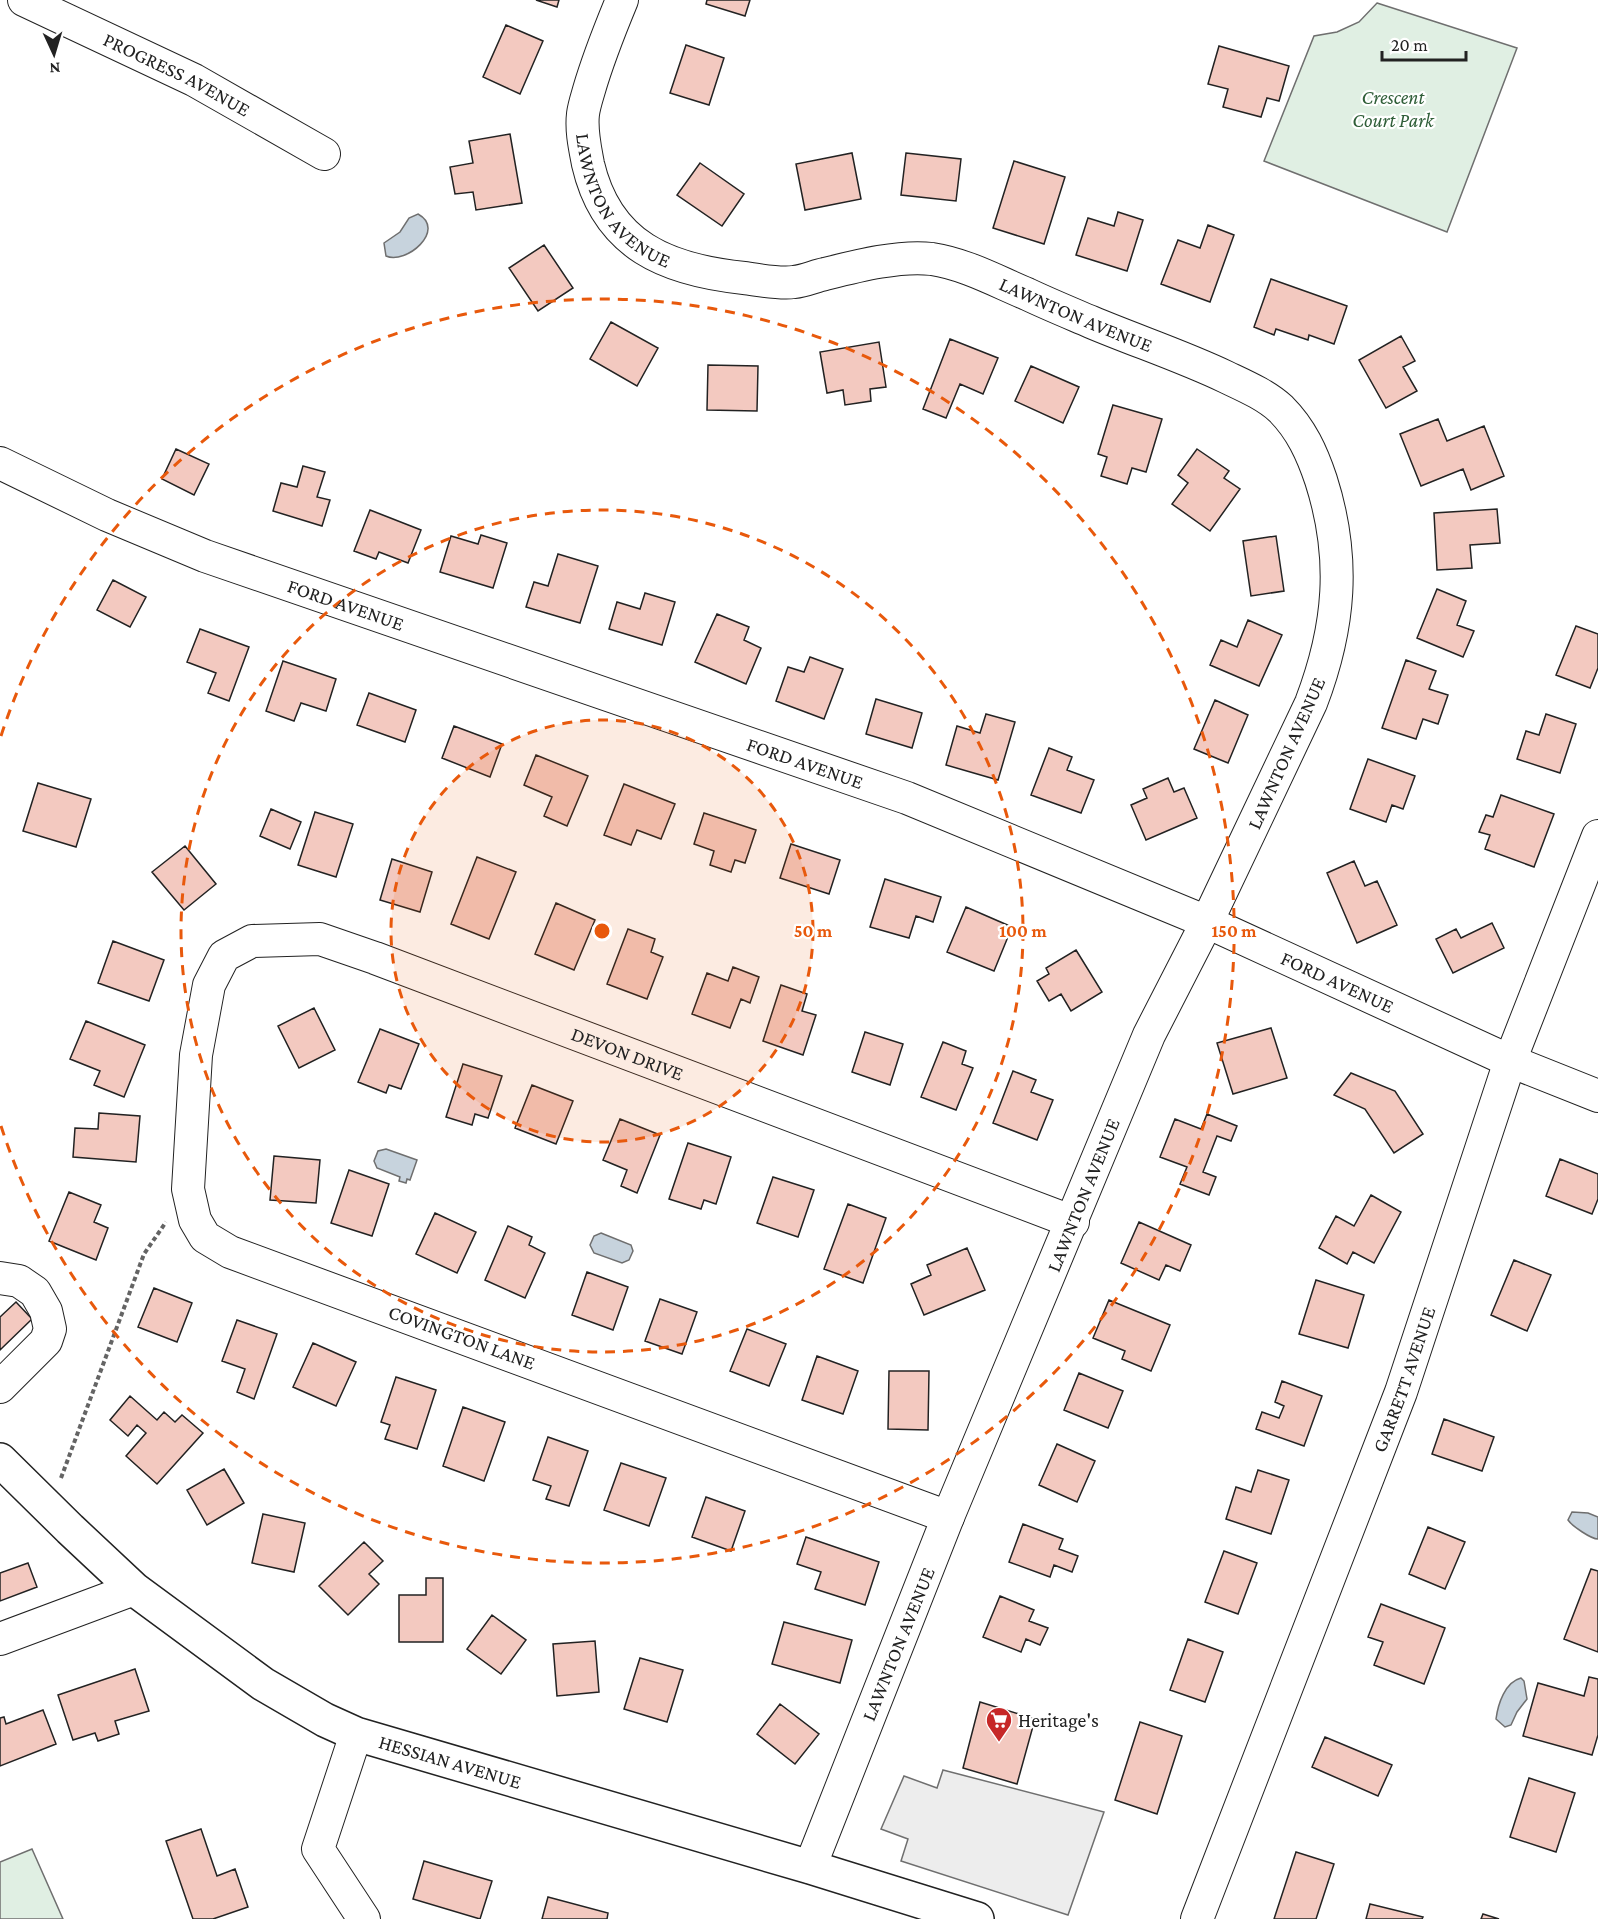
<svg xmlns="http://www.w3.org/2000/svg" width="1598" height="1919" font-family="'Crimson Pro',serif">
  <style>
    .green { fill: #e0efe3; stroke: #6f6f6f; stroke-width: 1.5 }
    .parking { fill: #ededed; stroke: #6f6f6f; stroke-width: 1.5 }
    .water { fill: #c7d3dd; stroke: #6f6f6f; stroke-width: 1.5 }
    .building { fill: #f3c9c0; stroke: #222; stroke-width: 1.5 }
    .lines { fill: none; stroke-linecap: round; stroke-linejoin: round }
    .minor-casing { stroke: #222; stroke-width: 34 }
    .major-casing { stroke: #222; stroke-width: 36 }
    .path { stroke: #646464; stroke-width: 4; stroke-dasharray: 4.5 3; stroke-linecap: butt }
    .minor { stroke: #fff; stroke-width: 32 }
    .major { stroke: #fff; stroke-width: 33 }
    .ring { fill: none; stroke: #e8590c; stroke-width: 3; stroke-dasharray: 10 8 }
    .labels { text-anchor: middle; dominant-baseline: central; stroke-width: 4.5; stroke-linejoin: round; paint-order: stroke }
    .street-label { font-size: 20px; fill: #222; stroke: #fff }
    .park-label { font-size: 20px; font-style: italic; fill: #2f5e38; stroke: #fff }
    .poi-label { font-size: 20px; fill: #222; stroke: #fff; text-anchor: start }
    .centre { fill: #e8590c; stroke: #fff; stroke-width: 3 }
    .ring-label { font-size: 18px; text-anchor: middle; font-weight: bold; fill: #e8590c; stroke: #fff; stroke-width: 4.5; stroke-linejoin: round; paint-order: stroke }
  </style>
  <rect width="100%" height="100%" fill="#fff"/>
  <path class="green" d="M1377,3L1517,48L1447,232L1264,161L1314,36L1337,32L1359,22Z
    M32,1849L63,1919H0V1862Z"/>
  <path class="parking" d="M943,1770L1104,1812L1068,1915L901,1861L908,1839L881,1829L904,1776L937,1788Z"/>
  <path class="water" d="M418,214C447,230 406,265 386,256L384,243L400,232L409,218Z
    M386,1149L417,1160L410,1180L407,1179L406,1183L399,1181L400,1177L377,1168L374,1161L378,1151Z
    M601,1233L631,1245L633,1251L629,1260L622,1263L594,1253L590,1245L594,1236Z
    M1572,1512L1588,1513L1598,1517V1539C1591,1539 1572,1526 1568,1520Z
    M1521,1678L1524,1681L1527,1699L1517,1712L1511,1725L1505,1727L1496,1719C1498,1704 1505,1682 1521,1678Z"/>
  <path class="building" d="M536,0H559L557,7Z
    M707,0H750L745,16L706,4Z
    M506,25L543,41L520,94L483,77Z
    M686,45L724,58L709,105L670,93Z
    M1219,46L1289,66L1279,101L1267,98L1261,117L1223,107L1228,89L1208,84Z
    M510,134L522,203L476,210L473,192L455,194L450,167L473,163L469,141Z
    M852,153L861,199L805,210L796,164Z
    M906,153L961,159L956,201L901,195Z
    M1014,161L1065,177L1044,244L993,228Z
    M700,163L744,194L722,226L677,195Z
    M1118,212L1143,220L1127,271L1076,255L1088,218L1114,226Z
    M1208,225L1234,235L1210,302L1161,284L1178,240L1200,248Z
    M544,245L573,288L538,311L509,268Z
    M1271,279L1347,306L1334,344L1309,335L1308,340L1276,329L1274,335L1254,327Z
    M611,322L658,348L637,386L590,359Z
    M1401,336L1415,361L1403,367L1417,391L1386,408L1359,360Z
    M950,339L998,358L983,394L960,384L946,418L923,409Z
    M879,342L886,387L870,389L871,401L845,405L843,390L827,393L820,352Z
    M708,365L758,366L757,411L707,410Z
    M1031,366L1079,387L1063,423L1015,401Z
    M1113,405L1162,419L1146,472L1132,468L1127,484L1101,476L1107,457L1098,454Z
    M1438,419L1447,441L1484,426L1504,476L1471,490L1463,469L1421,486L1400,434Z
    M176,449L209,464L194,495L162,479Z
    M1197,449L1229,471L1224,478L1240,489L1210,531L1172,504L1188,483L1178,475Z
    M303,466L325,472L317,497L330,500L322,526L273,511L281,483L297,487Z
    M1497,509L1500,543L1470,545L1472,568L1437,570L1434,513Z
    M370,510L421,530L408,563L379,552L376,559L354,551Z
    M481,535L507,543L493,588L440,572L451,536L478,544Z
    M1276,536L1284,591L1251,596L1243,541Z
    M558,554L598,566L580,623L526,607L534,582L548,586Z
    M113,580L146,597L130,627L97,610Z
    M1437,589L1466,601L1457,625L1474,631L1463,657L1417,638Z
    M645,593L675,602L662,645L609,629L617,602L640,609Z
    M717,614L749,627L744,640L761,648L746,684L695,662Z
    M1248,620L1282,635L1259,686L1210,665L1221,640L1237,647Z
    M1576,626L1598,634V668L1590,688L1556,675Z
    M200,629L249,647L229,701L208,693L216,673L187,662Z
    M810,657L843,669L824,719L776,701L788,667L804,672Z
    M1406,660L1436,671L1429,689L1448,695L1438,724L1423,719L1416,739L1382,728Z
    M283,661L336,679L326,711L301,703L294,721L266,711Z
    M369,693L416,710L405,742L357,725Z
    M876,699L922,713L912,748L866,734Z
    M1215,700L1248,715L1228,763L1194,749Z
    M986,714L1015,722L998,780L946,765L957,726L980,733Z
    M1546,714L1576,724L1560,773L1517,759L1526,731L1539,735Z
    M454,726L502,744L490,777L442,758Z
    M1049,748L1072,757L1067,770L1094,780L1081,813L1031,795Z
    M536,755L588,776L567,826L544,816L552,797L524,785Z
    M1368,759L1415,776L1403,809L1392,805L1386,822L1350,809Z
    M1168,778L1174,792L1184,788L1197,818L1146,840L1131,805L1147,798L1143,789Z
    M38,783L91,799L76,847L23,831Z
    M624,784L675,804L661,839L637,830L631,845L604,835Z
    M1501,795L1554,814L1534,867L1485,849L1490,835L1479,832L1486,815L1493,817Z
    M271,809L301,822L290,849L260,836Z
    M315,812L353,824L336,877L298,865Z
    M704,813L756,830L745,863L735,860L731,872L710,865L714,851L694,844Z
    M791,844L840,860L829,894L780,878Z
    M185,846L216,884L184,910L152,872Z
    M477,857L516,872L489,939L451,924Z
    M392,859L432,872L420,912L380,900Z
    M1354,861L1365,886L1377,881L1397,925L1357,943L1327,873Z
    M885,879L941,897L933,922L916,916L909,938L870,927Z
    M556,903L595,920L574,970L535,954Z
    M966,907L1012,927L994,971L947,952Z
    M1492,923L1504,948L1453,973L1436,939L1456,929L1461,938Z
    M628,929L655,939L651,952L663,957L647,999L607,984Z
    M113,941L164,960L149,1001L98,983Z
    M1076,950L1102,992L1071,1011L1061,994L1049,1001L1037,981L1049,974L1046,968Z
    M733,967L759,977L750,1003L741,999L730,1028L692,1014L707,973L728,981Z
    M781,985L807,994L802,1011L816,1015L803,1055L763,1041Z
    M314,1008L335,1050L299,1068L278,1026Z
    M86,1021L145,1045L124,1097L94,1085L100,1071L70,1059Z
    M1271,1028L1287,1078L1233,1094L1217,1043Z
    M380,1029L419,1044L401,1089L389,1085L386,1093L358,1082Z
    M865,1032L903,1044L890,1085L852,1072Z
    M943,1042L966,1051L962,1064L973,1068L956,1110L921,1097Z
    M463,1064L502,1076L488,1118L475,1114L472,1125L446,1117Z
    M1013,1071L1036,1080L1031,1092L1053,1100L1037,1140L993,1123Z
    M1351,1073L1395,1091L1423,1134L1394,1153L1365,1109L1334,1095Z
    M532,1085L573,1101L556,1144L515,1128Z
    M99,1113L140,1116L136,1162L73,1157L75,1128L98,1129Z
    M1207,1114L1237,1126L1231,1141L1217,1136L1203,1172L1216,1177L1209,1195L1180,1184L1187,1167L1160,1157L1175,1119L1201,1129Z
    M620,1119L660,1135L637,1193L621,1186L627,1170L603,1160Z
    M688,1143L731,1157L716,1204L704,1200L701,1209L669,1199Z
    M274,1156L320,1160L316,1203L270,1200Z
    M1560,1159L1598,1174V1199L1592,1214L1546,1196Z
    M349,1170L389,1184L372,1236L331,1223Z
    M773,1177L814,1190L798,1237L757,1223Z
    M69,1192L101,1205L94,1222L108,1228L96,1260L49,1241Z
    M1371,1195L1401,1212L1374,1263L1353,1252L1347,1264L1319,1248L1336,1216L1354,1226Z
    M848,1204L886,1218L863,1283L824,1269Z
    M435,1213L476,1232L457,1273L416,1254Z
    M1139,1222L1191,1245L1180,1271L1166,1265L1159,1280L1121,1263Z
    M508,1226L532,1237L529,1245L545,1253L525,1298L485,1280Z
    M967,1248L985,1290L924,1315L911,1284L931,1275L927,1265Z
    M1514,1260L1551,1275L1527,1331L1491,1315Z
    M587,1272L628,1287L613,1330L572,1315Z
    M1316,1280L1364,1295L1348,1348L1299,1334Z
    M154,1288L192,1303L177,1342L138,1327Z
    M660,1299L697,1312L682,1354L645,1341Z
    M1109,1300L1170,1325L1151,1371L1122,1359L1125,1351L1093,1338Z
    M16,1302L32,1319L0,1350V1317Z
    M237,1320L277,1334L254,1399L237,1392L245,1369L222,1361Z
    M747,1329L786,1344L769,1386L730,1371Z
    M313,1343L356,1362L336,1406L293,1387Z
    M817,1356L858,1371L843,1414L802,1400Z
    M889,1371H929L928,1430L888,1429Z
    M1079,1373L1123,1391L1108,1428L1064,1410Z
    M396,1377L436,1390L417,1449L385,1439L390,1425L381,1422Z
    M1282,1381L1322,1396L1304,1446L1256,1429L1262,1412L1279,1418L1284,1406L1275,1402Z
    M130,1396L157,1420L164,1412L175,1422L182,1415L203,1433L157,1484L126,1456L146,1433L137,1425L128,1436L110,1420Z
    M463,1407L505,1422L484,1481L443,1466Z
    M1444,1419L1494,1437L1482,1471L1432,1454Z
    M548,1437L588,1451L569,1506L546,1499L551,1486L533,1480Z
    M1057,1444L1095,1461L1077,1502L1039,1485Z
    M621,1463L666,1478L649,1526L604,1510Z
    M224,1469L244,1503L207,1525L187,1490Z
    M1258,1470L1289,1480L1271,1534L1226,1519L1236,1487L1251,1492Z
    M706,1497L745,1511L731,1551L692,1537Z
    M263,1514L305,1523L294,1572L252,1563Z
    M1023,1524L1063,1539L1059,1549L1078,1556L1072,1572L1054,1565L1050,1577L1009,1562Z
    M1428,1527L1465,1542L1445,1589L1409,1574Z
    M806,1537L879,1562L865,1605L815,1589L821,1572L797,1564Z
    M364,1542L383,1561L369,1574L379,1584L348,1615L319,1586Z
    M1224,1551L1257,1563L1238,1614L1205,1602Z
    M28,1563L37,1587L0,1601V1573Z
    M1591,1569L1598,1571V1652L1564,1639Z
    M426,1578H443V1642H399V1595H426Z
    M1000,1596L1034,1610L1029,1621L1048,1628L1040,1645L1026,1639L1021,1652L983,1637Z
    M1381,1604L1445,1628L1424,1684L1374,1665L1383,1642L1368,1637Z
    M492,1615L526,1640L501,1674L467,1649Z
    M784,1622L852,1640L840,1683L772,1664Z
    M1188,1639L1223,1652L1205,1702L1170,1690Z
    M595,1641L599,1692L557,1696L553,1644Z
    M640,1658L683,1670L667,1722L624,1709Z
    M135,1669L149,1711L115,1721L119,1734L98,1741L95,1733L73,1740L58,1695Z
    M1589,1677L1598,1679V1735L1592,1755L1523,1736L1538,1683L1584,1696Z
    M980,1702L1035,1719L1017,1784L963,1768Z
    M780,1704L819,1734L795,1764L757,1734Z
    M43,1710L56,1744L0,1766V1718L4,1717L6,1724Z
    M1140,1722L1182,1736L1157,1814L1115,1800Z
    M1325,1737L1392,1765L1378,1796L1312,1767Z
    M1529,1778L1575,1793L1556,1852L1510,1837Z
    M201,1829L217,1876L235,1869L248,1907L213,1919H193L166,1841Z
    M1296,1852L1334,1864L1316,1919H1274Z
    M424,1861L492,1881L480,1919L413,1899Z
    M548,1897L608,1913L607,1919H542Z
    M1370,1904L1423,1917L1422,1919H1366Z
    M1483,1914L1499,1919H1481Z"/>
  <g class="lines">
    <g class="minor-casing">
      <g id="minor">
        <path id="s1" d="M24,0L194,80L324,154"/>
        <path id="s2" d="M622,0C610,29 598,59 589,90C587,97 584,106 583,114C581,131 585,148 588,164C607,246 667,270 744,278C760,280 778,284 794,282C805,281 815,276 825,274C857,266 900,255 932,259C965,264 996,281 1027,294C1048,304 1070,313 1091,322C1136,341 1182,356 1226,377C1245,386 1266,395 1281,409C1301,429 1312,453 1321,480C1346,558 1340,627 1311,703L1207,922L1149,1035L948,1517L810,1867"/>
        <path id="s3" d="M0,463L107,515L205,556L907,798L1207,922L1510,1061L1598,1096"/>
        <path d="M0,1278L19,1281L35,1292L46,1311L50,1329L46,1341L0,1387"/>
        <path id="s4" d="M948,1517L230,1252L205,1237L195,1220L188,1189L196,1055L209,985L224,956L252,941L320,939L375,958L1073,1222"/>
        <path d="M0,1639L134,1589"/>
        <path d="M356,1734L318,1849L364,1919"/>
        <path id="s5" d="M1197,1919L1401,1392L1510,1061L1598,836"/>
      </g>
    </g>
    <g class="major-casing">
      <g id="major">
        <path id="s6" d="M0,1460L70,1529L134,1589L263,1684L325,1720L356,1734L810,1867L977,1919"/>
      </g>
    </g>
    <path class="path" d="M61,1478L144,1254L166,1222"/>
    <use href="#minor" class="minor"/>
    <use href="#major" class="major"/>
  </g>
  <circle cx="602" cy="931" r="211" fill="#e8590c" fill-opacity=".12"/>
  <g class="ring">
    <circle cx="602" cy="931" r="211"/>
    <circle cx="602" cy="931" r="421"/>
    <path d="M1 736A632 632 0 1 1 1 1126"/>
  </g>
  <defs>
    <g id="supermarket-pin" transform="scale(1.35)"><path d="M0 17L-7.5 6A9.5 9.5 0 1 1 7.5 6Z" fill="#c62828" stroke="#fff"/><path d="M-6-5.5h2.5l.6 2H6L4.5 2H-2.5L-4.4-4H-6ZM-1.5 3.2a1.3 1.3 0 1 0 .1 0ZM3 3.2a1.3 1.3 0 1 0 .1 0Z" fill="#fff"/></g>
  </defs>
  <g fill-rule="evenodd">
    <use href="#supermarket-pin" x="999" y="1720"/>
  </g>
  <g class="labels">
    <g class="street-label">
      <text stroke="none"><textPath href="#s1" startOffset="170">PROGRESS AVENUE</textPath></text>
      <text stroke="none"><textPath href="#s2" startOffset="222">LAWNTON AVENUE</textPath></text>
      <text stroke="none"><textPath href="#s2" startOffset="726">LAWNTON AVENUE</textPath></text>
      <text stroke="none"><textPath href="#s3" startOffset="374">FORD AVENUE</textPath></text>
      <text transform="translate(1286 753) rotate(-66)">LAWNTON AVENUE</text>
      <text stroke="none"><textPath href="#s3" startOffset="860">FORD AVENUE</textPath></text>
      <text stroke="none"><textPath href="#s3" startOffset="1436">FORD AVENUE</textPath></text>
      <text stroke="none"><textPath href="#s4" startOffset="1512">DEVON DRIVE</textPath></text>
      <text transform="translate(1083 1195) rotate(-68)">LAWNTON AVENUE</text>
      <text transform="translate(462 1337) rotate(20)">COVINGTON LANE</text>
      <text stroke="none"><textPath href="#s5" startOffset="578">GARRETT AVENUE</textPath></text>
      <text transform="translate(898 1644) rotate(-68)">LAWNTON AVENUE</text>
      <text stroke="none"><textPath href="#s6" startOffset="550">HESSIAN AVENUE</textPath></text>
    </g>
    <g class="park-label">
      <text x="1393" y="97">Crescent<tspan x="1393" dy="23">Court Park</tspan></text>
    </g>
    <g class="poi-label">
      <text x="1018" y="1720">Heritage's</text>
    </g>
  </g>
  <circle cx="602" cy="931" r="9" class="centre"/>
  <g class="ring-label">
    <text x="813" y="937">50 m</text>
    <text x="1023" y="937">100 m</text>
    <text x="1234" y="937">150 m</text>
  </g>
  <g transform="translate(54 54) rotate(176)" stroke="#ffffff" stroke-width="4.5" paint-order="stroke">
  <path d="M0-4.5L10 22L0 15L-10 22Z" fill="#222222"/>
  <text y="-9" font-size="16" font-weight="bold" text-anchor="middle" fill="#222222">N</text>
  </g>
  <path d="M1382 51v9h84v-9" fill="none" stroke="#222222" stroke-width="3"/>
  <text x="1391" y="51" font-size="18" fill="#222222" stroke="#ffffff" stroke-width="4.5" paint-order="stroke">20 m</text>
</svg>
